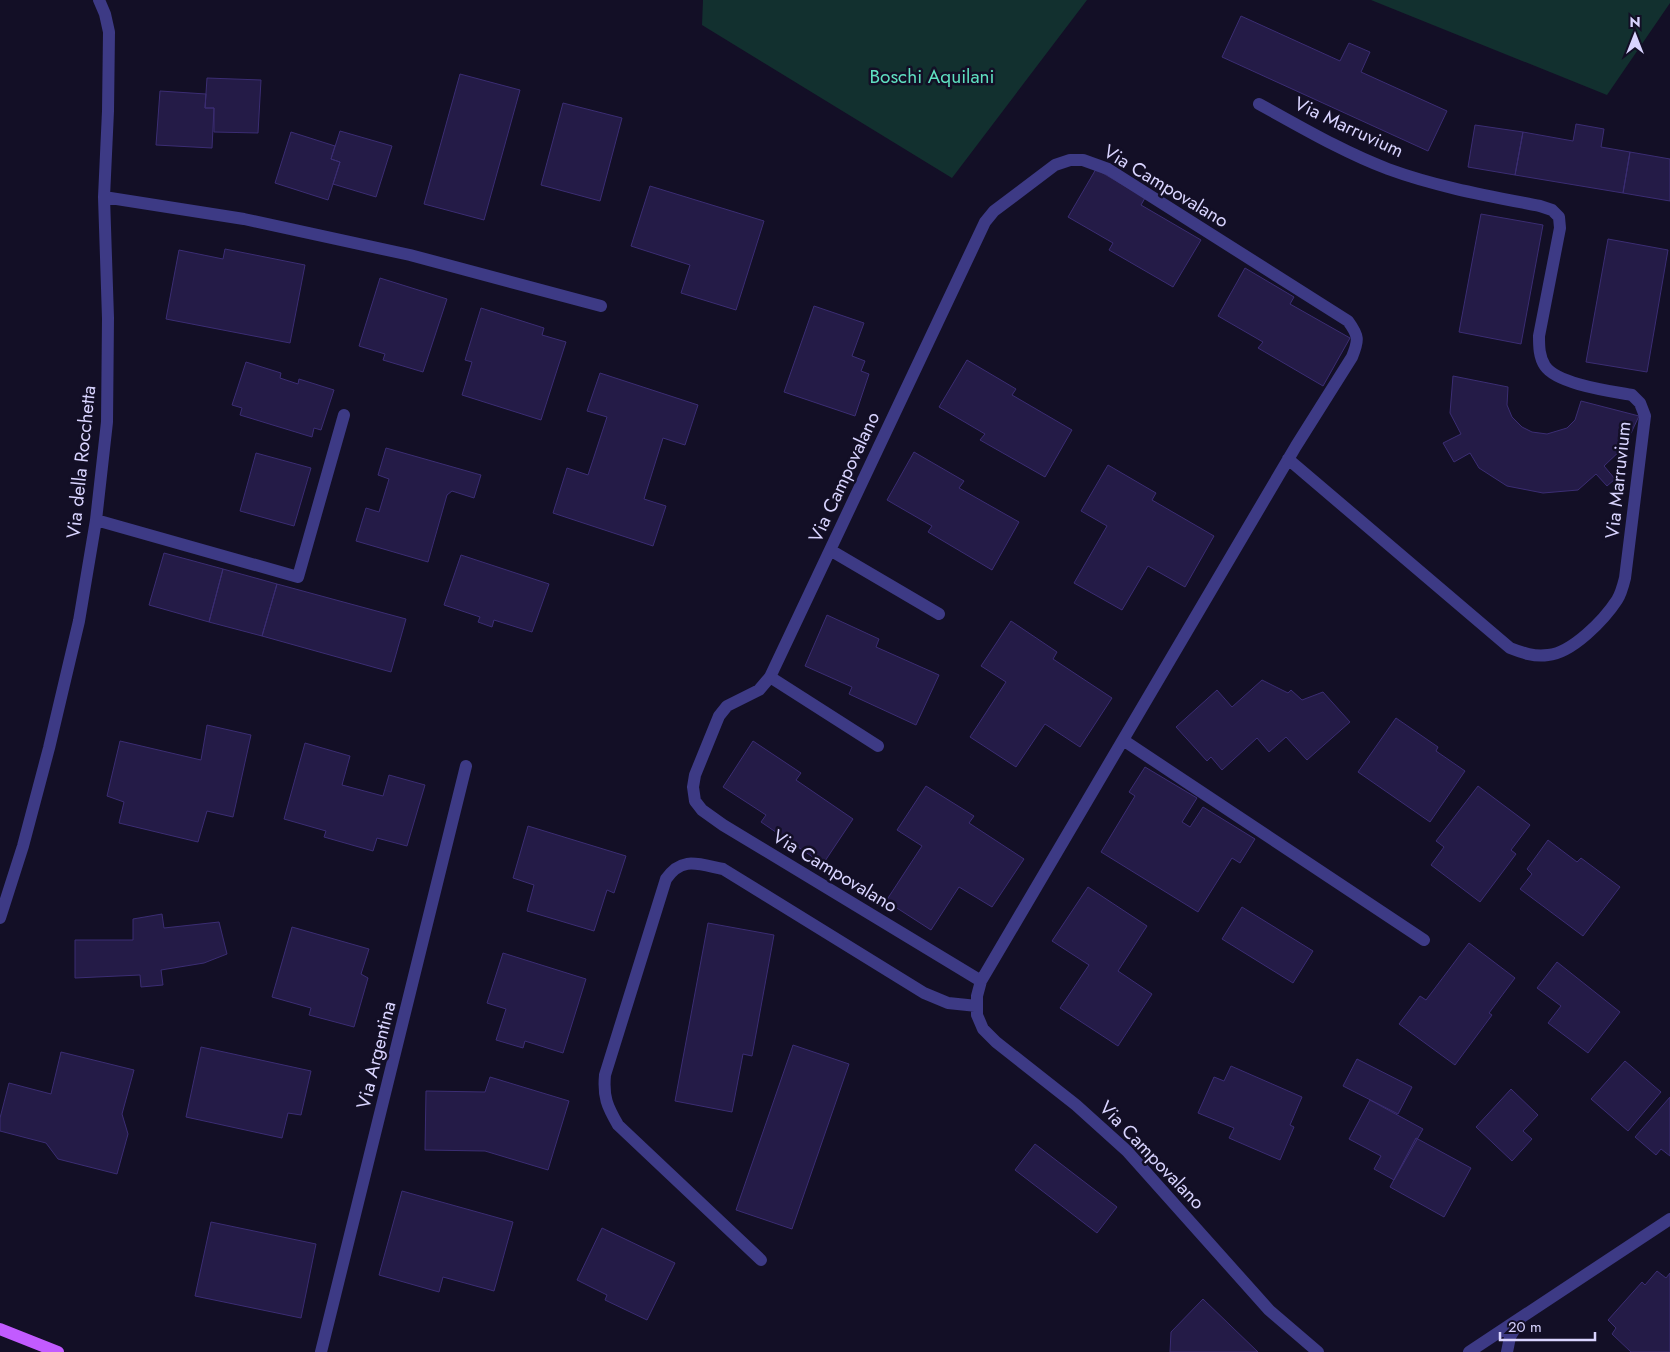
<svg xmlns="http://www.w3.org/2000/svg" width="1670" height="1352" font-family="Jost,sans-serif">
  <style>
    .green { fill: #12302f }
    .building { fill: #241b47; stroke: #3b2d73 }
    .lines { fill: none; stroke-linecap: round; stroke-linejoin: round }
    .minor { stroke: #3d3a85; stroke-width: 12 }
    .major { stroke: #c25bff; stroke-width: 12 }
    .labels { text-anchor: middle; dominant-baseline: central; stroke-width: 5; stroke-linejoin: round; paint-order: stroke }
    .park-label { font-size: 19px; fill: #5fe0c0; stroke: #130f26 }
    .street-label { font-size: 19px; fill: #d9d4ff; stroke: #130f26 }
  </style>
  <rect width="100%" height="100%" fill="#130f26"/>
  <path class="green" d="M703,0H1087L952,178L702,25Z
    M1371,0H1670V3L1607,95Z"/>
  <path class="building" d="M1241,16L1340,61L1349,43L1370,52L1361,72L1447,111L1428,151L1222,57Z
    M460,74L520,90L484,220L424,204Z
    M207,78L261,80L258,133L214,132V108H205Z
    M160,91L206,94L205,108H214L212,148L156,145Z
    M563,103L622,118L600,201L541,185Z
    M1576,124L1604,129L1601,147L1630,152L1623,193L1515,175L1523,132L1573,141Z
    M1475,125L1523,132L1515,175L1468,167Z
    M340,131L392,146L376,197L333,184L340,162L331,159Z
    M291,132L335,146L331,159L340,162L328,200L275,183Z
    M1630,152L1670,159V201L1623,193Z
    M1096,169L1145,198L1141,205L1201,240L1173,287L1109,250L1113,243L1068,217Z
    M650,186L764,221L736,310L681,293L690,265L631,246Z
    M1481,214L1543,225L1521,344L1459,332Z
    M1608,239L1668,250L1647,372L1586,362Z
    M225,249L305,265L290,343L166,319L179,250L223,259Z
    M1245,268L1294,297L1290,304L1350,338L1323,386L1258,348L1263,342L1218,316Z
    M380,278L447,299L423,372L383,360L385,354L359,346Z
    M814,306L864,323L852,356L865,361L861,371L869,374L855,416L784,392Z
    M481,308L544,328L542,335L566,342L541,420L462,395L472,362L465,360Z
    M967,360L1016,389L1012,395L1072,430L1045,477L980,440L985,434L939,407Z
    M246,362L281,373L280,378L298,384L299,379L334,390L321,430L314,428L312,437L240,415L242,408L232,405Z
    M600,373L698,405L685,445L663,438L644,499L666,506L653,546L553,513L567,468L588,475L607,417L587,411Z
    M1453,376L1508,387L1507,405L1512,417L1522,427L1532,432L1547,434L1567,428L1575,420L1581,401L1639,416L1625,446L1604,466L1615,479L1607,486L1596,474L1578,490L1543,493L1507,486L1479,468L1470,453L1454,462L1443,443L1461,434L1450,413Z
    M386,448L481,475L474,498L452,491L447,495L428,562L356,541L366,508L379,512L389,479L378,475Z
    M914,452L964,481L959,488L1019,522L992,570L928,532L932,526L887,500Z
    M256,453L311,468L294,526L240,511Z
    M1108,465L1156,493L1152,500L1214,536L1185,587L1148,566L1122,610L1074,583L1107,526L1081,511Z
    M164,553L223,569L209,622L149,605Z
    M461,555L549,584L532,632L494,620L492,627L478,622L480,617L444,605Z
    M223,569L277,584L262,636L209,622Z
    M277,584L406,619L391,672L262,636Z
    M827,615L879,639L876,647L939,675L916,725L849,694L852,687L805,666Z
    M1011,621L1057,652L1053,659L1112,698L1080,747L1045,724L1016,767L970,737L1006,682L981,666Z
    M1262,680L1288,693L1291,690L1302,700L1323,692L1350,722L1307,760L1286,737L1269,752L1257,738L1222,770L1211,757L1207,761L1176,727L1217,690L1232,707Z
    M1396,718L1438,747L1436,751L1465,771L1430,822L1358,772Z
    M207,725L251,735L233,817L207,811L198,842L119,823L124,802L107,796L120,741L201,760Z
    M753,741L801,773L796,780L853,819L823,864L761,822L766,815L723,787Z
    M305,743L350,756L342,785L383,796L389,775L425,785L407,846L377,838L373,851L324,837L326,831L284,819Z
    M1145,767L1197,798L1182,822L1190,827L1203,807L1255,839L1240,863L1232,858L1198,912L1101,852L1135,796L1129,792Z
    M926,786L974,816L969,823L1024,859L992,907L959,887L931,930L886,901L922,846L897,830Z
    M1478,786L1530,825L1511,850L1516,854L1480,902L1431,865L1444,847L1436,841Z
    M528,826L626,856L614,893L607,890L594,931L527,911L534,885L513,878Z
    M1548,840L1577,862L1581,858L1620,887L1583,936L1520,889L1532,874L1527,869Z
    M1088,887L1147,926L1118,971L1152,994L1118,1046L1060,1008L1089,965L1052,941Z
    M1242,907L1313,951L1293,983L1222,939Z
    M162,914L164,928L219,922L227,954L204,963L161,970L163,985L141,987L140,975L75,978V940H133V919Z
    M708,923L774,935L752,1056L743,1054L732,1112L675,1101Z
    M292,927L369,949L361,974L368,978L354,1027L309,1015L311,1008L272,997Z
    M1469,943L1515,978L1489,1013L1492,1015L1455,1065L1399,1024L1420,996L1426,1000Z
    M503,953L586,979L563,1053L525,1041L523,1048L496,1040L506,1009L487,1003Z
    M1557,962L1620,1012L1588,1053L1548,1023L1561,1006L1537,988Z
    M793,1045L849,1064L792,1229L736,1210Z
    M201,1047L311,1071L301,1115L288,1113L282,1138L186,1117Z
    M61,1052L134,1070L122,1114L128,1134L117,1174L58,1159L46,1143L0,1131V1118L9,1083L51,1094Z
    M1357,1059L1412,1087L1398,1114L1343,1086Z
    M1625,1061L1661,1092L1628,1131L1591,1099Z
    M1231,1066L1302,1097L1290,1125L1294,1127L1280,1160L1229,1138L1234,1128L1198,1113L1214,1077L1224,1081Z
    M490,1077L569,1101L548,1170L485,1151L425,1150L426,1091L485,1092Z
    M1511,1089L1538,1115L1523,1131L1532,1139L1512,1161L1476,1127Z
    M1670,1097V1156L1661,1149L1656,1155L1635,1137Z
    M1370,1100L1423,1129L1394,1180L1374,1169L1381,1156L1349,1139Z
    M1416,1138L1471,1168L1444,1217L1390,1187Z
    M1035,1144L1117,1207L1097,1233L1015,1170Z
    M402,1191L513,1222L494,1291L443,1277L439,1292L379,1275Z
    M211,1222L316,1244L301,1318L195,1296Z
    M602,1228L675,1263L647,1320L605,1300L607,1295L577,1280Z
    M1657,1271L1666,1278L1670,1273V1352H1631L1612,1334L1616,1328L1608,1320L1642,1282L1645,1285Z
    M1203,1299L1258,1352H1170L1171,1332Z"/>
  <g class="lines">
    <path class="minor" d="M1259,104C1301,127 1343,152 1388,169C1437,187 1489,196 1540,206L1552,210L1559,217L1560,228L1539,336C1539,346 1539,357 1545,366C1557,384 1610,391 1632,395L1640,403L1645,416L1625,578C1623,586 1621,594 1617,600C1604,620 1572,653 1548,655C1534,657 1523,653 1510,648L1288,459
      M104,197L244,219L410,255L601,306
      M96,520L298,577L344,415
      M830,550L939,614
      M770,677L878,746
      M1123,740L1424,940
      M0,918L23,846L49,748L79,621L96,520L107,422L108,318L104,197L108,111L109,32L105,14L99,0
      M981,981L723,825L702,810L695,801L693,787L695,775L719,716L727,706L759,690L770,677L985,222L994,211L1055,165L1070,160H1083L1108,169L1348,321C1359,336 1359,340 1352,357L1296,446L981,981L977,996V1015L983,1029L996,1042L1076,1105L1127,1151L1269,1310L1318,1352
      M761,1260L618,1125C607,1106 603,1097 605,1075L666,879C682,856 698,864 723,869L924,993L948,1003L977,1006
      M321,1352L466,766
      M1469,1352L1670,1219
      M1507,1352L1510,1337L1520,1320"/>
    <path class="major" d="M0,1329L58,1352"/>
  </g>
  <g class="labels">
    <g class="park-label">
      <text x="932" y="76">Boschi Aquilani</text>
    </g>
    <g class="street-label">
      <text transform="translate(1349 127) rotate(25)">Via Marruvium</text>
      <text transform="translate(1166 186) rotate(31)">Via Campovalano</text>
      <text transform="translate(81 462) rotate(-84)">Via della Rocchetta</text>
      <text transform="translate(844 477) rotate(-65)">Via Campovalano</text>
      <text transform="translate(1618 480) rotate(-84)">Via Marruvium</text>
      <text transform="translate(835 871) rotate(31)">Via Campovalano</text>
      <text transform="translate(376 1055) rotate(-76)">Via Argentina</text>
      <text transform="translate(1152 1155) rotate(46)">Via Campovalano</text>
    </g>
  </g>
  <g transform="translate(1635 35)" stroke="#130f26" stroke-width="4" paint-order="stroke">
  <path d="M0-4L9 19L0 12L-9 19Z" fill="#d9d4ff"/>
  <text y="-8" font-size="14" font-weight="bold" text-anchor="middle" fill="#d9d4ff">N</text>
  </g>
  <path d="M1500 1332v8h95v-8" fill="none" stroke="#d9d4ff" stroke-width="2.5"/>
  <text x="1508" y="1332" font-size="15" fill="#d9d4ff" stroke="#130f26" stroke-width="4" paint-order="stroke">20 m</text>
</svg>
